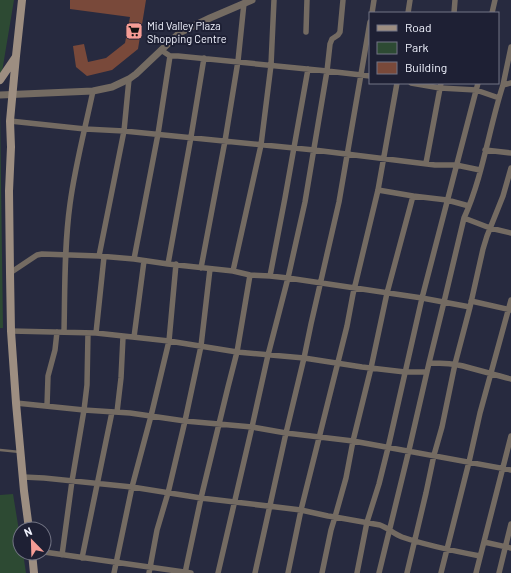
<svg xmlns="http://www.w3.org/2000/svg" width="511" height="573" font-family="Barlow,sans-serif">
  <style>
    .green { fill: #2d4a33 }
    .building { fill: #79493a }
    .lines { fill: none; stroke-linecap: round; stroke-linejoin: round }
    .service { stroke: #746b62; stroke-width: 2.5 }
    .minor { stroke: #746b62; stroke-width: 5.5 }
    .tertiary { stroke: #746b62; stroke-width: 7 }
    .secondary { stroke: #9d8e81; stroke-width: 8 }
    .labels { text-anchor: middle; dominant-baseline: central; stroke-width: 4; stroke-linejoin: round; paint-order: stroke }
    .poi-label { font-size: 11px; fill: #f2f4ff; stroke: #1e2034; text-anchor: start }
  </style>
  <rect width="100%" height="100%" fill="#272a3f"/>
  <path class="green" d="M0,0H14L2,72L0,76Z
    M0,106L3,328H0Z
    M13,494L20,537V553H23L26,573H0V495Z"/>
  <path class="building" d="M70,0H146L138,49L112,70L87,76L76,67L73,46L84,44L88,62L106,58L125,43L130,17L70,9Z"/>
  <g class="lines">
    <path class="service" d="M0,450L20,452"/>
    <path class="minor" d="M372,13L374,0
      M408,13L410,0
      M454,13L455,0
      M492,13L495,0
      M306,32L307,0
      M170,56H178L327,71L370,76
      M411,83L440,88L476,90L499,98
      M503,85L511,47
      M10,121L85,129L124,131L314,150L435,165H456L480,170
      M485,150L511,153
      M426,163L441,83
      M378,190L413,196L447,200L469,206
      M464,218L490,228L511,233
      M99,256L124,131L129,79
      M134,259L158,134L170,56L161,50
      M168,264L191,137L204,58
      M201,268L225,141L238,61L244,3
      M233,271L261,145L271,65L274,0
      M10,273L37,255L42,254L99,256L134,259L168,264L233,271L250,275L270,276L288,278L422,298L470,307
      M270,276L285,198L308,69
      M471,301L511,310
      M11,331L96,333L169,341L237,352L304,358L362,367L405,372H426
      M64,332C65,290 64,247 70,204C75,166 85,129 93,91
      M96,333L104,257
      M134,337L144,261
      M429,363C440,363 452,363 463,366C479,370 495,375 511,379
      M16,403L84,410L130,413L185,421L252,427L286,433L353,441L511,470
      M47,406L48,376L55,350L57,332
      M117,412L121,378L123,337
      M23,477L44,478L132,487L201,498L301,510L328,516L335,517L380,525C388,528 394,534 402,537C428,546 454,551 480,556
      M484,542L511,548
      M44,552L191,573
      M62,555L72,481L84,410L87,385L88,333
      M82,558L112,412
      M114,573L132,487L151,416L169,341L176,264
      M149,573L157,530L168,493L185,421L201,346L210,269
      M185,573L201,498L228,387L237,352L250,275
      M218,573L252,427L268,355L288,278L305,202L327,71L330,44L332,39L338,35L340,32L343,0
      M255,573L286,433L304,358L311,324L339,202L370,22
      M288,573L301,510L347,326L353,294L378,190L397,83
      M322,573L331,530L335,517L346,478L353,441L371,368L387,293L413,196
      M357,573L367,522L379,484L388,448L422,298L478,83
      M379,573L409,450L429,363L444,302L464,218C483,176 489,128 503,85L511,83
      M407,573L426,493L434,455L442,427L455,364L470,307L483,249L487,236L503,196L511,168
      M441,573L469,462L480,413L511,300
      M476,573L511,436
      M499,573L511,524"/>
    <path class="tertiary" d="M0,95L93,91L112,87L129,79L136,74L173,39L181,32L210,18L252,0"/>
    <path class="secondary" d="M22,0L16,56L10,121L11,147L9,191L10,273L11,331L16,403L24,491L29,529
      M0,80L15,58
      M32,553L34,573"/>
  </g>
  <defs>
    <g id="supermarket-square" transform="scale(0.9)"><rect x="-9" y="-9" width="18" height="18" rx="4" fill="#f59c95" stroke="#1e2034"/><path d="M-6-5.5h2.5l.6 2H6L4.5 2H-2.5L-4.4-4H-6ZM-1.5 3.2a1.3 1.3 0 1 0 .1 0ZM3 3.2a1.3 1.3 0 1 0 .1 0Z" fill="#111"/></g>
  </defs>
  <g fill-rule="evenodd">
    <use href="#supermarket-square" x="134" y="31"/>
  </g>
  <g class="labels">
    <g class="poi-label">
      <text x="147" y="25">Mid Valley Plaza<tspan x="147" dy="13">Shopping Centre</tspan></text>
    </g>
  </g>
  <rect x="369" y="12" width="130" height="72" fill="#1e2034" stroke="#737585"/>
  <rect x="377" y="25" width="20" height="6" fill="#9d8e81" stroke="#737585"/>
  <text x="405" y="32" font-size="12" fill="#f2f4ff">Road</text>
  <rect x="377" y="42" width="20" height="12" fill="#2d4a33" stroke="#737585"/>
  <text x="405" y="52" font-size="12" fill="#f2f4ff">Park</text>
  <rect x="377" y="62" width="20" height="12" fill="#79493a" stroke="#737585"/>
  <text x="405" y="72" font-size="12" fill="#f2f4ff">Building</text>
  <g transform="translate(32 541) rotate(337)"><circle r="19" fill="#1e2034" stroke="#737585"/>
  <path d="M0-3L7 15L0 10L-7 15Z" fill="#f59c95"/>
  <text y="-6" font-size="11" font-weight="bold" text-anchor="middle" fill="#f2f4ff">N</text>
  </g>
</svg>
